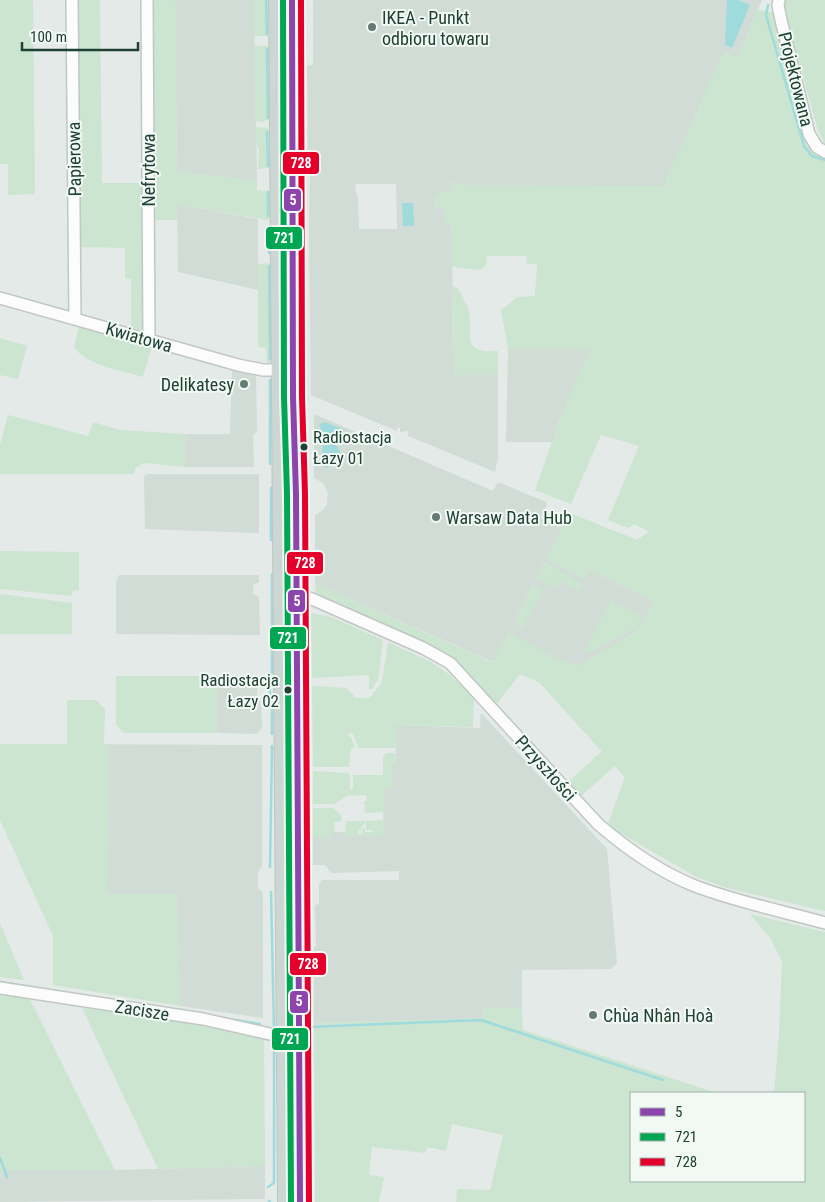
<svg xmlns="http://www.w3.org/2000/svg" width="825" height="1202" font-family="'Roboto Condensed',sans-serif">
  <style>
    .built { fill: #d1dcd6; fill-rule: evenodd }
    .green { fill: #cbe5d0 }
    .water { fill: #9fdbdd }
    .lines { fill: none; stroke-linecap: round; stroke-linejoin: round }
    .stream { stroke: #9fdbdd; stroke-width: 2.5 }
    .minor-casing { stroke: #c1c7c4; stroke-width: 14 }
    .major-casing { stroke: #bcc7c2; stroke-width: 16 }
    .minor { stroke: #fbfcfb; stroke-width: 11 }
    .major { stroke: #ccd6d3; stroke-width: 14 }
    .bus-1-casing { stroke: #f2f9f5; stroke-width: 10 }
    .bus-2-casing { stroke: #f2f9f5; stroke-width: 10 }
    .bus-3-casing { stroke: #f2f9f5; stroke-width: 10 }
    .bus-1 { stroke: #8e44ad; stroke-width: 6 }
    .bus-2 { stroke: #00a651; stroke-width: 6 }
    .bus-3 { stroke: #e4002b; stroke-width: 6 }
    .poi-dot { fill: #647c73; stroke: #f2f9f5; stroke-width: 2 }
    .bus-dot { fill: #1f4034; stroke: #f2f9f5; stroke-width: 2 }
    .labels { text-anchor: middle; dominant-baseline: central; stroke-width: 4; stroke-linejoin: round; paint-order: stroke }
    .bus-label { font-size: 17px; fill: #1f4034; stroke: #f2f9f5; text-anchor: start }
    .poi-label { font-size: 18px; fill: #1f4034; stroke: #f2f9f5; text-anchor: start }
    .street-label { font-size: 18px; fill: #1f4034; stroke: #f2f9f5 }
    .line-badge { stroke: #f2f9f5; stroke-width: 2 }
    .badge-label { font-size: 14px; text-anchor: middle; font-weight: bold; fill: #fff }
  </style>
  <rect width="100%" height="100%" fill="#e4eae7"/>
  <path class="built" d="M175,0H254L257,181L177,172Z
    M313,0H762L737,59L724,52L825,911L728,888L697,877L608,825L625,777L539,682L315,584V515L323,510L327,505L328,493L323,483L314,478V414L493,491L498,482L546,502L547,504L541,518L560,528L569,513L637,540L689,506L685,452L561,416L552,442H506L508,349H590L663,187L463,185L451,182L454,374L498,375V457L495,472L408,436V431L400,432V428L397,427V431L311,395L309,228L310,173H308L307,66L313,65ZM356,184H396L397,229H359L358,196L355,190Z
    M177,204L258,219V290L178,272Z
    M232,370L256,376L257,432L253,435L254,467H186L185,434H230Z
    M146,474H259V533L145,529L144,477Z
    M119,575H259V582L253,585V593L259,597L260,635L116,634V582Z
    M218,676H261V684L257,688V697L261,703L262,728L257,734L217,733Z
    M481,713L607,849L617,963L611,969L522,970V1008H484L483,1018L314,1023V947H316L315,905L319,904V883L322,880H399V871L331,873L325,865H313V837H331V832H345V836L384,835V789L392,788V765H396L395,725L480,728Z
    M53,744L262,745V866L258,872V888L263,893V1018L180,1006L177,894H52Z
    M265,1166V1199L0,1202V1178H3L1,1170H115Z"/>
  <path class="green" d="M0,0H33L35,194L8,195V164H0Z
    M76,0H100L102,183H145V327L142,330L131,327V279L125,278V248L78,247Z
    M150,0H175L177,172L257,181V190L270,192V218L267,220L177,204V220H152Z
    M254,0H268V36H254Z
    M784,0H825V144L818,131L785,11Z
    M757,10L776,13L808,141L825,156V911L728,888L697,877L611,828L608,825L625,777L615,766L581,796L568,782L602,751L539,682L520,674L496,705L456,660L316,593L315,584L492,662L508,632L553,657L578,666L633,633L636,627L597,649L584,653L611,600L642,616L637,626H640L653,601L590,571L585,580L546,559L569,513L637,540L649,532L635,524L628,528L608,520L639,446L601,435L571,504L535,490L566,403L590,349H508L501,310L517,297L535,296L537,264H527L526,256H487L486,265L480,270L452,267V223H444V210L442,207L436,208L433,202C436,193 442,191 451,190V182L463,185L663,186L723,52L737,59Z
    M254,46H269V119L262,122L255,121Z
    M255,127L267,128L269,130L270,168L258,169L259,147H257Z
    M268,263L269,265L271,356L270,362L267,363L266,348L258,347V264Z
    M453,286C459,288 460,291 462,297C464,301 468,306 469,311C473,336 460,354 498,351V375H454Z
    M79,326L152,347L143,377C121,370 87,366 74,347Z
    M0,338L27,346L18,379L0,375Z
    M8,415L88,436L93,422L120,430L185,434L186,467L145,463L135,468L134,474H0V445Z
    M0,551L79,552V590L72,591V596L0,589Z
    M544,562L583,584L579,591L559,581L556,588L536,578Z
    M532,585L543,591L522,629L515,619Z
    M0,594L72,603V634H0Z
    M311,613L331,617L383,640L378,680L372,689H369V675L312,678Z
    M388,642L431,662L450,675L474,698L473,727L396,725L395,748H358L353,734L350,732L348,736L351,737L355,748H351L349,767H316L313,765L312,686L346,688L356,698H370L382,682Z
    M116,676H218L217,733H124L116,725Z
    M67,700H96L105,709L104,745H109L107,894H177L180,1006L53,985V936L0,820V744H67Z
    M386,753H395L396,765H392V789H384V835L345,836L346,821H365V824L363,825L361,830L358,831V833L363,834L362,830L365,827V832H372V830H366V821L383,820V812L365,813L364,801H367L366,795L347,796L334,804H313V771L348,773L350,775V789H353V775H383V757Z
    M313,808H333L340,814L342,821L334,822L335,832H331V837H313Z
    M750,914L825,932V1202H456L457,1189L490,1190L503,1135L452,1124L446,1151L427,1147L425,1153L372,1147L369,1175L384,1177L379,1202H315L314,1023L483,1018V1008H522L523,1030L717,1093H631V1181H804V1093H774L779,1033L782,961L770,938Z
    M0,923L24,980L0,977Z
    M0,994L30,999L115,1170H2L3,1178H0Z
    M82,1008L172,1020L264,1038L265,1166L158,1169Z"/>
  <path class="water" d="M727,0H739L750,5L732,48L725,45Z
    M402,203H413L414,226H403Z
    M324,422L340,428L342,433L336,445L340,451L341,458L326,468L321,464L324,437L319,425Z"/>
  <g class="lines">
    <path class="stream" d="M266,0L267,34
      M768,5L766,15L804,146L812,156L825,160
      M267,49L268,118
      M267,132L268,166
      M268,192V216
      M268,232L269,253
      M269,266L270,359
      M270,380V464
      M271,488V540
      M272,574V628
      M305,616L306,677
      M272,646V672L270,676V697L272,705V734
      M306,688L307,764
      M307,774L308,801
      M308,811L309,856
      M270,867L272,746
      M308,889V947L310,980
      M271,892L274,1029
      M0,982L63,992
      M222,1018L260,1024
      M309,1027L481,1020L663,1080
      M0,1158L7,1177
      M268,1187L274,1183V1045
      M269,1201L270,1202
      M310,1202L309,1027L310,996"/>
    <g class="minor-casing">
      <path id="minor" d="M72,0L75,319
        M147,0L149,340
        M779,0L778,5L781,20L809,134L817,147L825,152
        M0,298L238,365L263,370H279
        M281,592L296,594L312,599L423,648L450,663L598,824C627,849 660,872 695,886C737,902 782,911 825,923
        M0,988L203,1019L283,1037"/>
    </g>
    <g class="major-casing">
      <path id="major" d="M276,0L285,1202
        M292,0L293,397L296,494L300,1202"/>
    </g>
    <use href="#minor" class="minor"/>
    <use href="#major" class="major"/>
    <g class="bus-1-casing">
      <path id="bus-1" d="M292,0L293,397L296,494L300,1202"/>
    </g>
    <g class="bus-2-casing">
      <path id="bus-2" d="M283,0L284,397L287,494L291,1202"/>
    </g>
    <g class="bus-3-casing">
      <path id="bus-3" d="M301,0L302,397L305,494L309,1202"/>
    </g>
    <use href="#bus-1" class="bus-1"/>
    <use href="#bus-2" class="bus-2"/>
    <use href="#bus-3" class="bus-3"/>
  </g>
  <g class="poi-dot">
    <circle cx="372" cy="27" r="5"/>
    <circle cx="244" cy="384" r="5"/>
    <circle cx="436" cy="517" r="5"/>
    <circle cx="593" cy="1015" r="5"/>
  </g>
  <g class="bus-dot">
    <circle cx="304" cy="447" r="4.5"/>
    <circle cx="288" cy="690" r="4.5"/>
  </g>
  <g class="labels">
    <g class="bus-label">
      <text x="313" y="437">Radiostacja<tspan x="313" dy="21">Łazy 01</tspan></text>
      <text x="279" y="680" text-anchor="end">Radiostacja<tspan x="279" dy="21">Łazy 02</tspan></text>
    </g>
    <g class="poi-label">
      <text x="382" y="17">IKEA - Punkt<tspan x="382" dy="21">odbioru towaru</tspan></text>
      <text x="234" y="384" text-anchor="end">Delikatesy</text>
      <text x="446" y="517">Warsaw Data Hub</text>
      <text x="603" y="1015">Chùa Nhân Hoà</text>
    </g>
    <g class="street-label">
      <text transform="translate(796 79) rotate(76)">Projektowana</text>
      <text transform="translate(74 159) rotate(-91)">Papierowa</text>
      <text transform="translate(148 170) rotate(-90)">Nefrytowa</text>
      <text transform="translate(139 337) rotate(16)">Kwiatowa</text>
      <text transform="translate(546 768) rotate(48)">Przyszłości</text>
      <text transform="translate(142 1010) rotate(9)">Zacisze</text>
    </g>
  </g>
  <g class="line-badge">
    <rect x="282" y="151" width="38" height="24" rx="5" fill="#e4002b"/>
    <rect x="283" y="188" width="19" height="24" rx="5" fill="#8e44ad"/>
    <rect x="265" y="226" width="38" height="24" rx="5" fill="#00a651"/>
    <rect x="286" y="551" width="38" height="24" rx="5" fill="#e4002b"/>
    <rect x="287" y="589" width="19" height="24" rx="5" fill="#8e44ad"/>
    <rect x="269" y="626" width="38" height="24" rx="5" fill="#00a651"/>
    <rect x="289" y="952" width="38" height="24" rx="5" fill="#e4002b"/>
    <rect x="289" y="990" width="20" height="24" rx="5" fill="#8e44ad"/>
    <rect x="271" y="1027" width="38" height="24" rx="5" fill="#00a651"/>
  </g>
  <g class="badge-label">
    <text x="301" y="168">728</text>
    <text x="293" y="205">5</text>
    <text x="284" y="243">721</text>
    <text x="305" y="568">728</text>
    <text x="297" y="606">5</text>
    <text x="288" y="643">721</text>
    <text x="308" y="969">728</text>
    <text x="299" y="1006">5</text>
    <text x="290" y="1044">721</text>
  </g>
  <rect x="630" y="1092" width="175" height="90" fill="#f2f9f5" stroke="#9eafa8"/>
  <rect x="640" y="1108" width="25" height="8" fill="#8e44ad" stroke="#9eafa8"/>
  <text x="675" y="1117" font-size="15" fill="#1f4034">5</text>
  <rect x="640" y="1133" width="25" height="8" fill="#00a651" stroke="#9eafa8"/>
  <text x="675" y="1142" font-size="15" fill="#1f4034">721</text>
  <rect x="640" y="1158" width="25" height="8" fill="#e4002b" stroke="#9eafa8"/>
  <text x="675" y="1167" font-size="15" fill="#1f4034">728</text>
  <path d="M22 42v8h116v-8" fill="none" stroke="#1f4034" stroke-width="2.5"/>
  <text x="30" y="42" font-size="15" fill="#1f4034" stroke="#f2f9f5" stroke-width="4" paint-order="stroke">100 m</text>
</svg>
